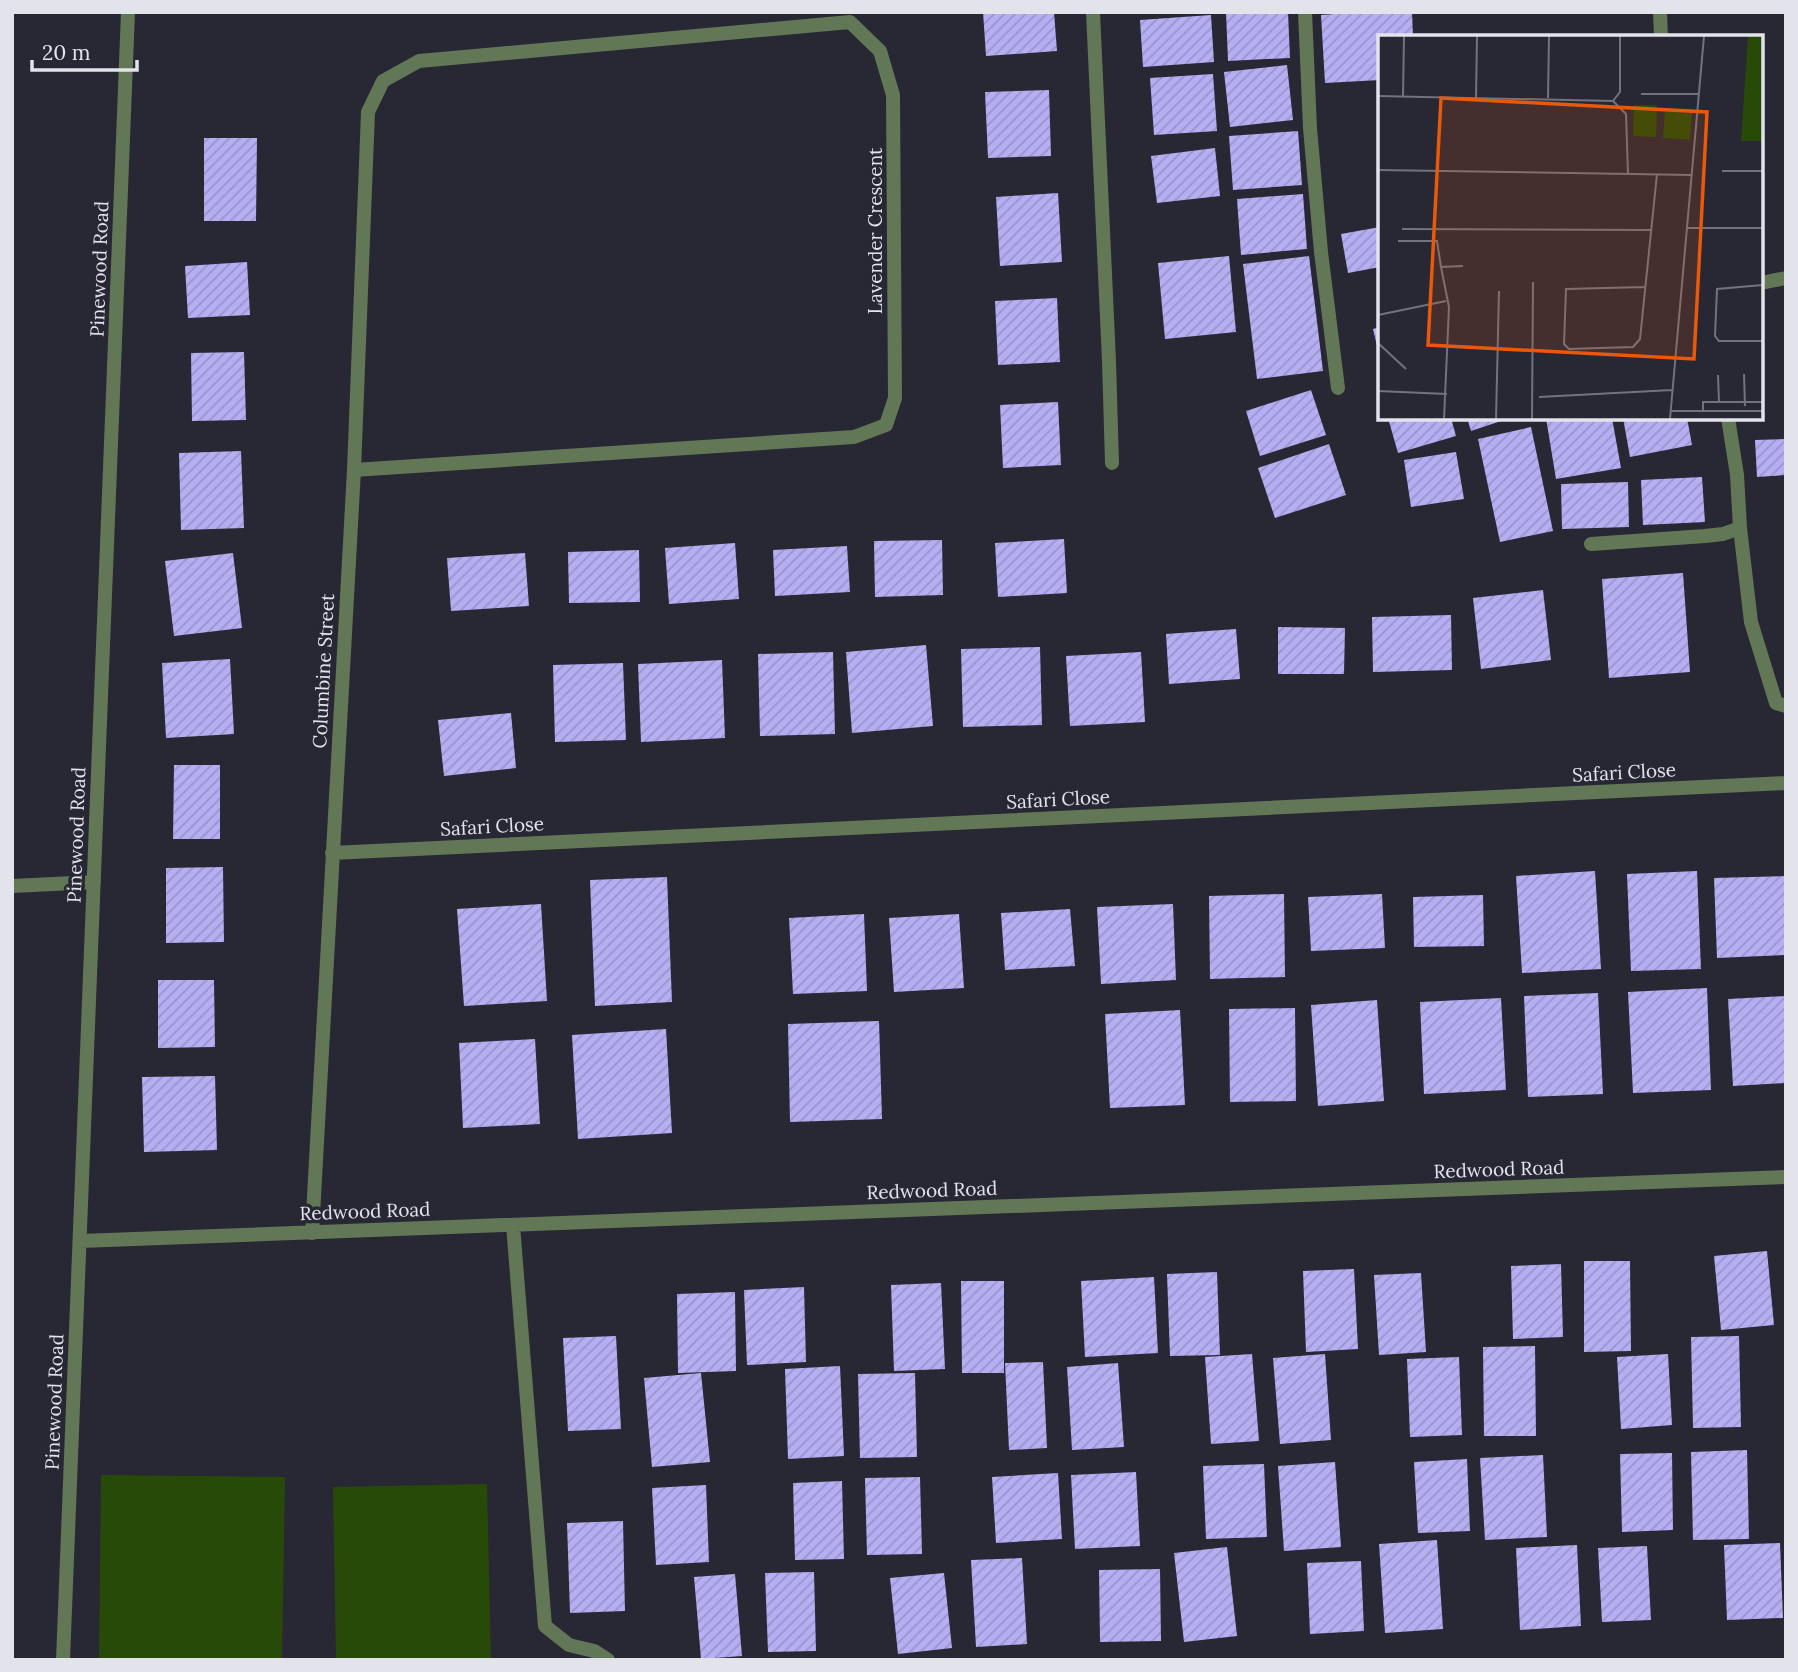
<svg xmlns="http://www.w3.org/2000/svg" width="1798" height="1672" font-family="Lora,serif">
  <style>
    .green { fill: #284a08 }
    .building { fill: url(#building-hatch) }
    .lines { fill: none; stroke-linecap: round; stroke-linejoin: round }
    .lane { stroke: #627756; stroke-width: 14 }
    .street { stroke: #627756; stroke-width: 14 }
    .labels { text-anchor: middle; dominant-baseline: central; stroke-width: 7; stroke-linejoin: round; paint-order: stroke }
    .street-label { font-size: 19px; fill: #e3e3eb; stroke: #282734 }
    .inset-road { fill: none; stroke: #73727d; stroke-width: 2 }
    .view { fill: #e8590c; fill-opacity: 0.15; stroke: #e8590c; stroke-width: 3.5 }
    .inset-edge { fill: none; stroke: #e3e3eb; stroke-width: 3.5 }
  </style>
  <defs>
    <pattern id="building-hatch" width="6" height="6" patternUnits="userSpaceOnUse" patternTransform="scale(1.75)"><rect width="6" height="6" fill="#b5aef3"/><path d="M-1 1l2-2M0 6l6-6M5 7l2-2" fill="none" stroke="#9994c8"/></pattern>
  </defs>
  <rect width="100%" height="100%" fill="#282734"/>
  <path class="green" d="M101,1475L285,1477L282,1660H99Z
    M487,1484L491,1660H336L333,1487Z"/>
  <path class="building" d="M983,12H1054L1057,51L986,56Z
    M1226,12H1288L1290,58L1228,61Z
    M1361,12H1412L1413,37H1380V80L1325,83L1321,15Z
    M1211,15L1214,62L1143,67L1140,20Z
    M1287,65L1293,120L1230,127L1224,72Z
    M1213,74L1217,131L1154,135L1150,78Z
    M1049,90L1051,156L988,158L985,92Z
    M1298,131L1302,185L1233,190L1229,136Z
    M204,138H257L256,221H204Z
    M1215,148L1220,196L1157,203L1151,156Z
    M1058,193L1062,262L1000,266L996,197Z
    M1303,194L1307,249L1241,255L1237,199Z
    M1380,227V267L1348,273L1341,234Z
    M1229,256L1236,332L1165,339L1158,263Z
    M1309,256L1323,371L1257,379L1243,264Z
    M247,262L250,315L188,318L185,266Z
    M1057,298L1060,362L998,365L995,301Z
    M1380,327V354H1379L1373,329Z
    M244,352L246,420L192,421L191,353Z
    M1311,390L1326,435L1260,456L1246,411Z
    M1058,402L1061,465L1003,468L1000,405Z
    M1388,418H1451L1456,436L1398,453Z
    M1467,418H1507V419L1471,431Z
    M1546,418H1612L1621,468L1556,479Z
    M1623,418H1687L1692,445L1630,457Z
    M1531,427L1553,531L1500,542L1478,439Z
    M1786,439V475L1757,477L1755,440Z
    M1329,444L1346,495L1275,518L1258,468Z
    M241,451L244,528L181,530L179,453Z
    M1456,452L1464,499L1411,507L1404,460Z
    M1702,477L1705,522L1643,525L1641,480Z
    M1628,482L1629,527L1562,529L1561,484Z
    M1064,539L1067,593L998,597L995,543Z
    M942,540L943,595L875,597L874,541Z
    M735,543L739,599L669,604L665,548Z
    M847,546L850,592L775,596L773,550Z
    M639,550L640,602L569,603L568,552Z
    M233,553L242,628L174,636L165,561Z
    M525,553L529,606L451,611L447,558Z
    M1683,573L1690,672L1609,678L1602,579Z
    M1543,590L1551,660L1481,669L1473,598Z
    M1451,615L1452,670L1373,672L1372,617Z
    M1278,627L1345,628L1344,674H1278Z
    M1236,629L1240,679L1169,684L1166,634Z
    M926,645L933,726L852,733L846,652Z
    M1040,647L1042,725L963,727L961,649Z
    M833,652L835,734L760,736L758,654Z
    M1141,652L1145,722L1070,726L1066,656Z
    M230,659L234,734L166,738L162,663Z
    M722,660L725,738L641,742L638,664Z
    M623,663L626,740L555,742L553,665Z
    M511,713L516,768L444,776L438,720Z
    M174,765H220V839H173Z
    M223,867L224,942L166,943V868Z
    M1595,871L1601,969L1522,973L1516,876Z
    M1697,871L1701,969L1631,971L1627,874Z
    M1786,876V955L1717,958L1714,878Z
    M667,877L672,1002L595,1006L590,880Z
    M1284,894L1285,977L1210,979L1209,896Z
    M1382,894L1385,948L1311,951L1308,897Z
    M1483,895L1484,946L1414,947L1413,897Z
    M541,904L547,1001L464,1006L457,909Z
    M1173,904L1176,980L1101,984L1097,907Z
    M1070,909L1075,966L1005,970L1001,913Z
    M864,914L867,991L793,994L789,918Z
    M959,914L964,988L894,992L889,918Z
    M158,980H214L215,1047L158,1048Z
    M1707,988L1711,1090L1633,1093L1628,992Z
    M1598,993L1603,1094L1528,1097L1524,996Z
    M1786,996V1083L1733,1086L1728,999Z
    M1501,998L1506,1090L1424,1094L1420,1002Z
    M1377,1000L1384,1101L1318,1106L1311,1005Z
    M1295,1008L1296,1101L1230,1102L1229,1009Z
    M1180,1010L1185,1105L1110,1108L1105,1014Z
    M879,1021L882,1119L790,1122L788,1024Z
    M666,1029L672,1133L578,1139L572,1035Z
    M535,1039L540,1124L463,1128L459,1043Z
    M215,1076L217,1150L144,1152L142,1077Z
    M1767,1251L1774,1325L1721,1330L1714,1256Z
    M1584,1261H1630L1631,1351L1584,1352Z
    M1561,1264L1563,1337L1513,1339L1511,1266Z
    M1354,1269L1358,1349L1306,1352L1303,1271Z
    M1217,1272L1220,1355L1170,1356L1167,1274Z
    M1421,1273L1426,1352L1379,1355L1374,1275Z
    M1154,1277L1158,1353L1085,1357L1081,1281Z
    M961,1281H1004V1373H962Z
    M941,1283L945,1369L894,1371L891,1285Z
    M804,1287L806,1362L747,1365L744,1290Z
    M735,1292L736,1371L678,1373L677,1294Z
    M616,1336L621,1429L568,1431L563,1338Z
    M1739,1336L1741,1427L1693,1428L1691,1337Z
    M1535,1346L1536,1436H1484L1483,1347Z
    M1252,1354L1259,1441L1211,1444L1205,1357Z
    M1325,1354L1331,1440L1280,1444L1273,1358Z
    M1668,1354L1672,1425L1621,1429L1617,1357Z
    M1459,1357L1462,1435L1410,1437L1407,1359Z
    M1043,1362L1047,1448L1009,1450L1005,1363Z
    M1118,1363L1124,1447L1072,1450L1067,1367Z
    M840,1366L844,1456L788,1459L785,1369Z
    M701,1373L710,1462L652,1467L644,1378Z
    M915,1373L917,1457L860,1458L858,1374Z
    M1747,1450L1749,1539L1693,1540L1691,1452Z
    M1672,1453L1673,1530L1622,1532L1620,1454Z
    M1543,1455L1547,1537L1485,1540L1480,1458Z
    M1467,1459L1470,1531L1418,1533L1414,1462Z
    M1335,1462L1341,1547L1284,1551L1278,1466Z
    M1264,1464L1267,1537L1206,1539L1203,1466Z
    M1136,1472L1140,1546L1075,1549L1071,1475Z
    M1058,1473L1062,1539L996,1543L992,1477Z
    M920,1477L922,1554L867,1555L865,1478Z
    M842,1481L844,1559L795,1560L793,1483Z
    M706,1485L709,1562L656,1565L652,1488Z
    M623,1521L625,1611L570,1613L567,1523Z
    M1437,1540L1443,1629L1385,1633L1379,1544Z
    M1780,1543L1783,1618L1727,1620L1724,1545Z
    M1577,1545L1581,1626L1520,1630L1516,1548Z
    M1647,1546L1651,1620L1602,1622L1598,1548Z
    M1227,1547L1237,1636L1184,1642L1174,1553Z
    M1022,1558L1027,1644L976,1647L971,1560Z
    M1361,1561L1364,1631L1310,1634L1307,1563Z
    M1160,1569L1161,1641L1100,1642L1099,1570Z
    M814,1572L816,1651L768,1652L765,1573Z
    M944,1573L952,1648L898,1654L890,1578Z
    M735,1574L742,1656L701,1659L694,1577Z"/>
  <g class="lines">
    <path class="lane" d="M1761,283L1786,278"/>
    <path class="street" d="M1093,12L1109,361L1112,463
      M1305,12L1310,128L1321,252L1338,388
      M1660,12L1661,37
      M1740,528L1751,622L1776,703L1786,706
      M1591,544L1705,536L1723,534L1740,528L1737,475L1728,418
      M332,853L1786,783
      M12,886L94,882
      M513,1225L545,1626L569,1645L594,1651L608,1660
      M312,1233L354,470L368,112L383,81L419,61L850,22L880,51L893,95L895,398L886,425L854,437L354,470
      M80,1241L1786,1177
      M63,1660L128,12"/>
  </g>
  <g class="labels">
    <g class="street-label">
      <text transform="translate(875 231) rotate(-90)">Lavender Crescent</text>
      <text transform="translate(99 269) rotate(-88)">Pinewood Road</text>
      <text transform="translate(323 671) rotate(-87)">Columbine Street</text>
      <text transform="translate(1624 772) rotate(-3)">Safari Close</text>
      <text transform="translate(1058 799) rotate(-3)">Safari Close</text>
      <text transform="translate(492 826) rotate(-3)">Safari Close</text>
      <text transform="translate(76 835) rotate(-88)">Pinewood Road</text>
      <text transform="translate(1499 1169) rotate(-2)">Redwood Road</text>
      <text transform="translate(932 1190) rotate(-2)">Redwood Road</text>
      <text transform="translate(365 1211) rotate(-2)">Redwood Road</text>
      <text transform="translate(54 1402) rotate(-88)">Pinewood Road</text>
    </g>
  </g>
  <g transform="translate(1378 35)">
    <rect width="385" height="385" fill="#282734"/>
    <path d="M370,1H385V106H363Z" fill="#284a08"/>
    <path d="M256,70H279L278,102L255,101ZM287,76L314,78L312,105L285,103Z" fill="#284a08"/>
    <path class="inset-road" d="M263,59H321M0,61L235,66M25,62L26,1M98,63L99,1M170,63L171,1M235,66L248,79L250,139M235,66L242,57V1M0,135L314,140M344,136H385M309,193H385M24,194L273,195M20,206H59L63,232M385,250L339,254L337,301L341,306H385M267,252L188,254L186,309L191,314L255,312L262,304L279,139M0,280L68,266M0,308L28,334M366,339L367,371M340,340L341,367M0,356L69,359M161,362L294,355M293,376H385M325,376V367H385M66,384L71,272L63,232L85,231M118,384L121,256M154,384L155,247M292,384L326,1"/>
    <path class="view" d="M63,63L329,77L316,324L50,310Z"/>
    <rect width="385" height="385" class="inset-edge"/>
  </g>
  <rect width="1798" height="1672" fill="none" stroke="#e3e3eb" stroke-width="28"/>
  <path d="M32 60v10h105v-10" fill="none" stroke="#e3e3eb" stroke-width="3.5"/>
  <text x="42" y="60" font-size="21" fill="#e3e3eb" stroke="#282734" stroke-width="5" paint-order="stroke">20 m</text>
</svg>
